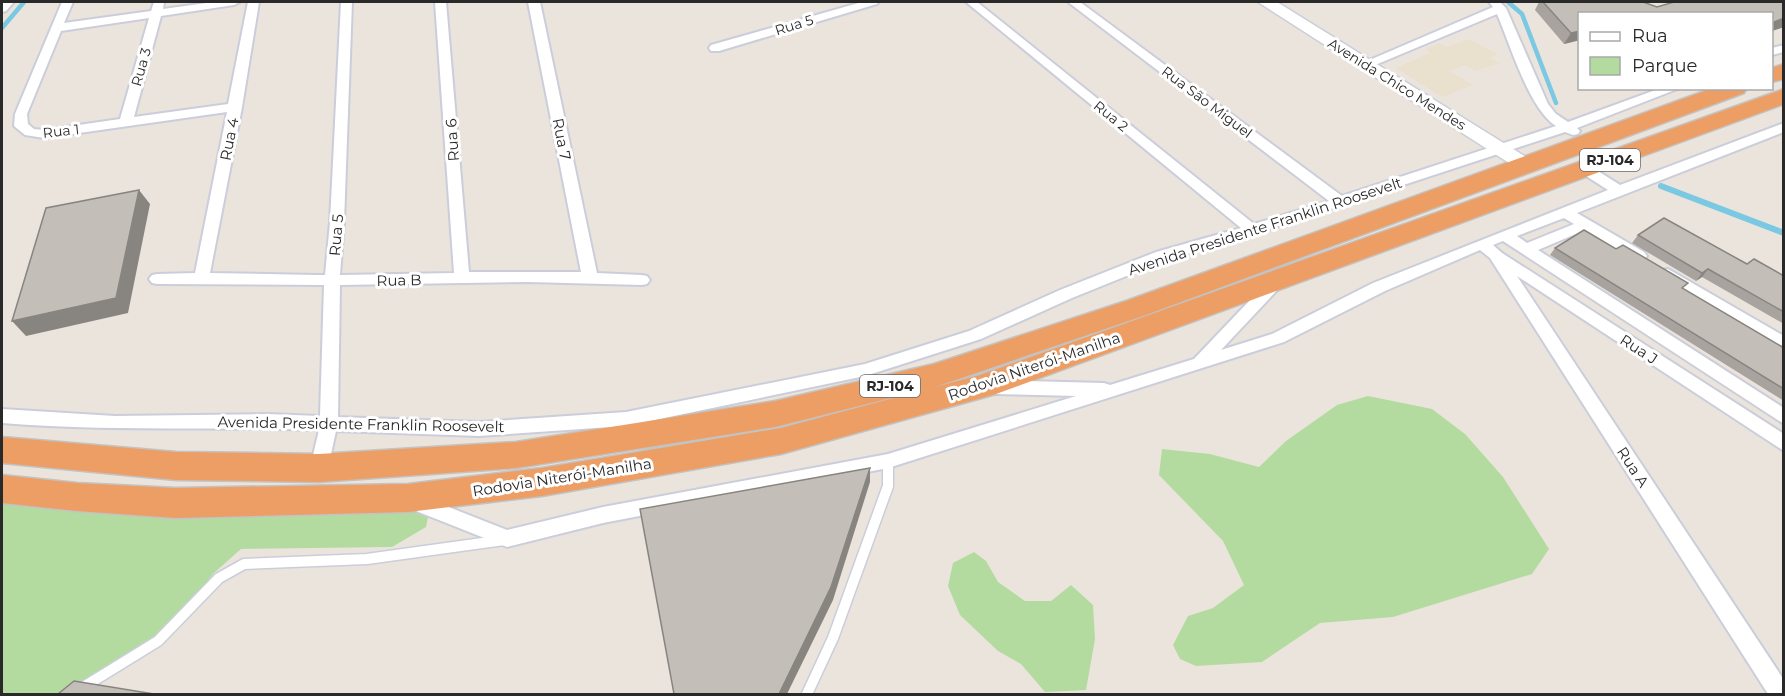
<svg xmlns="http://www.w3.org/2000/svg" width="1785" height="696" font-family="Montserrat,sans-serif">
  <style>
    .education { fill: #eae0ce }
    .green { fill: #b4db9f }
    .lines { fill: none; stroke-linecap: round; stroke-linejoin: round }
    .stream-far1 { stroke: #7ac8e1; stroke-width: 4.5 }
    .stream { stroke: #7ac8e1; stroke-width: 6 }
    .lane-casing { stroke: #cbceda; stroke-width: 13 }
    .street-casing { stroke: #cbceda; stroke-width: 4 }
    .secondary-casing { stroke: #cbceda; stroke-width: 3 }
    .highway-casing { stroke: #c3c3c3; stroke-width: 3 }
    .lane { stroke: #fff; stroke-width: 10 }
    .street { fill: #fff; fill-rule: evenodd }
    .secondary { fill: #fff; fill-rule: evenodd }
    .highway { fill: #ed9e65; fill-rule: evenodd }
    .wall { fill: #a8a39e }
    .shaded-wall { fill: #888581 }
    .building { fill: #c3beb8; stroke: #888581; stroke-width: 1.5 }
    .labels { text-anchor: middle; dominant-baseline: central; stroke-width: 6; stroke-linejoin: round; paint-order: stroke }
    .far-street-label { font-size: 14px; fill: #292929; stroke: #fff }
    .shield { fill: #fff; stroke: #696969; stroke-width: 1.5 }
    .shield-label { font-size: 14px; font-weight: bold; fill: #292929 }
    .street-label { font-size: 15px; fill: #292929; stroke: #fff }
  </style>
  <rect width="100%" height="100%" fill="#eae4dd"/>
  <path class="education" d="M1469,39L1497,54L1490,58L1501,63L1476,71L1465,65L1449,71L1473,85L1442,97L1396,68L1430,53L1426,49L1439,43L1447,47Z"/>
  <path class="green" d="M1368,396L1432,409L1465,434L1503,477L1549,549L1532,574L1393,617L1320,623L1262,662L1196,666L1180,659L1173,645L1188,616L1213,608L1244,585L1223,541L1159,475L1162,449L1210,454L1259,467L1286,441L1337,405Z
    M2,503L98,509L430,507L426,527L392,547L241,549L214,573L167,631L62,694H2Z
    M974,552L986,561L998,582L1025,601H1051L1071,585L1093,605L1095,639L1086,690L1045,692L1021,664L998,651L960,615L948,586L953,563Z"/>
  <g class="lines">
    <path class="stream-far1" d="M1508,2L1522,14L1556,103
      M2,28L24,2"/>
    <path class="stream" d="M1661,186L1784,233"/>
    <g class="lane-casing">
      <path id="lane" d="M72,694L158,641L219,578L244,564L367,559L504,540
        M807,694L833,638L888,486V461"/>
    </g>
    <g class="street-casing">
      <path id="street" d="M2,2H14L6,11L2,12Z
        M62,2H73L64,23L151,11L154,2H164L163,9L214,2H240L234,5L161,16L134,117L228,104L248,2H259L242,107L210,273L317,275H325L330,222L341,2H352L344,222L340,275L454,273L435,2H446L469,272H581L528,2H540L597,273L642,275L647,276L650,280L647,284L642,285L528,282L340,285L338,417L479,422L626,412L865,364L969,331L1060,290L1156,252L1241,228L966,2H977L1254,224L1329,201L1068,2H1080L1342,196L1556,126C1529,109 1510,44 1497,14L1368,68L1364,69L1358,65L1493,7L1489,2H1500L1506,8L1548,104L1556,114L1568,122L1661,88H1680L1577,128L1580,131L1578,134L1573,135L1565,132L1257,233L1166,260L1072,298L981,339L865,376L626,426L479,436L336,431L328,468L325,473L319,476L313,473L310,468L319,430C213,426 108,432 2,423V409L115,416L267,414L320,416L324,285L157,284L152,283L149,279L152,275L157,274L195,273L227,112L44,138L25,135L14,126L15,114ZM149,18L120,119L44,130L34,129L28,124L27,114L61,31Z
        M862,2H879L877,4L719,51H711L709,48L711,45Z
        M1784,45V52L1772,55V48Z
        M1784,123V132L1577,213L1644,252L1647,256L1644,260H1634L1585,230L1538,250L1784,408V424L1503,241L1493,245L1502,253L1784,434V451L1517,276L1784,680V694H1768L1490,258L1480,250L1385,291L1284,342L888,468L603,523L507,547L406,507L404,501L406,495L413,493L507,530L603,507L888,454L1076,396L992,394L986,392L983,387L986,382L992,380L1104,383L1110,385L1194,359L1272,277H1282L1285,281L1282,285L1221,350L1272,334L1373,283L1608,190L1580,172L1578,169L1580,166H1590L1620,185ZM1564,218L1574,224L1527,243L1517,236Z
        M1668,269L1784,336V350L1663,278L1660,274L1663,270Z"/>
    </g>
    <g class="secondary-casing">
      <path id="secondary" d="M1258,2H1277L1534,162L1537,166L1534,170L1527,172L1520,170Z"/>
    </g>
    <g class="highway-casing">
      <path id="highway" d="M1784,64V79L1772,82V68Z
        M1713,88H1747L1744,93L1146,315L935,387L775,427L516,468L319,482L176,480L2,463V437L176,452L319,454L516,442L775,401L934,364L1126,301Z
        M1784,89V104L996,394L781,454L542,496L408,512L175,518L77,511L2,503V475L77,483L175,488L408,484L542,468L781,428L980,375Z"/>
    </g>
    <use href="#lane" class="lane"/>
    <use href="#street" class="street"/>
    <use href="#secondary" class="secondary"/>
    <use href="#highway" class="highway"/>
  </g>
  <path class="wall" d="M1539,2H1643L1657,7L1784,2V27L1772,31L1580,14V40L1564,44L1535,10Z
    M1638,235L1747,264L1784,276V324L1702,277L1696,281L1632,243Z
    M1555,248L1684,289L1784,348V401L1550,255Z"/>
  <path class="shaded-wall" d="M1784,18V27L1772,31V23Z
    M1580,31V40L1564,44L1571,33Z
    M139,190L150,204L128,313L26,336L12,321Z
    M1708,269L1702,277L1696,281L1702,273Z
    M870,468V482L833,600L787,694H779Z"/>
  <path class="building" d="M1543,2H1643L1657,7L1674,2H1784V18L1772,23V14H1580V31L1571,33Z
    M139,190L116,298L12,321L46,208Z
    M1664,218L1747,264L1754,259L1784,276V312L1708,269L1702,273L1638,235Z
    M1584,230L1616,249L1623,245L1688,283L1682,288L1784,348V389L1555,248Z
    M870,468L831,587L779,694H674L640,509Z
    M74,681L154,694H58Z"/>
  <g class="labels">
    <g class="far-street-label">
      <text transform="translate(794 25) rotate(-17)">Rua 5</text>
      <text transform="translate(141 67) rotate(-74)">Rua 3</text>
      <text transform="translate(1397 84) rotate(32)">Avenida Chico Mendes</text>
      <text transform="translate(1207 102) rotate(37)">Rua São Miguel</text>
      <text transform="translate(1111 116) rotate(39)">Rua 2</text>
      <text transform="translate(61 131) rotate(-6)">Rua 1</text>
    </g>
    <g class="shield">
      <rect x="1580" y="149" width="60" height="22" rx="4.5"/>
      <rect x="860" y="375" width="60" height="22" rx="4.5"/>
    </g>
    <g class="shield-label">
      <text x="1610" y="160">RJ-104</text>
      <text x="890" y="386">RJ-104</text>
    </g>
    <g class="street-label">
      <text transform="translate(229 139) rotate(-79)">Rua 4</text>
      <text transform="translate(562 139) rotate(79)">Rua 7</text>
      <text transform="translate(452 140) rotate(-94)">Rua 6</text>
      <text transform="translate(1265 226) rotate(-18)">Avenida Presidente Franklin Roosevelt</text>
      <text transform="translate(336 235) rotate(-85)">Rua 5</text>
      <text transform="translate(399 280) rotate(-1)">Rua B</text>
      <text transform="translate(1639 349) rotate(33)">Rua J</text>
      <text transform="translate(1034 366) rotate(-19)">Rodovia Niterói-Manilha</text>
      <text transform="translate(361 424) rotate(1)">Avenida Presidente Franklin Roosevelt</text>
      <text transform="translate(1633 467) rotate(57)">Rua A</text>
      <text transform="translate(562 477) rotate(-9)">Rodovia Niterói-Manilha</text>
    </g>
  </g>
  <rect width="1785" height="696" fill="none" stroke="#292929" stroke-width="6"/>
  <rect x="1578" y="12" width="195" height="78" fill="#ffffff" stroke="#a9a9a9" stroke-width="1.5"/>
  <rect x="1590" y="32" width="30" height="9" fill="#ffffff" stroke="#a9a9a9" stroke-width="1.5"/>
  <text x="1632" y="42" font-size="18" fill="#292929">Rua</text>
  <rect x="1590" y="57" width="30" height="18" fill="#b4db9f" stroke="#a9a9a9" stroke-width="1.5"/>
  <text x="1632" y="72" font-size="18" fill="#292929">Parque</text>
</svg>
